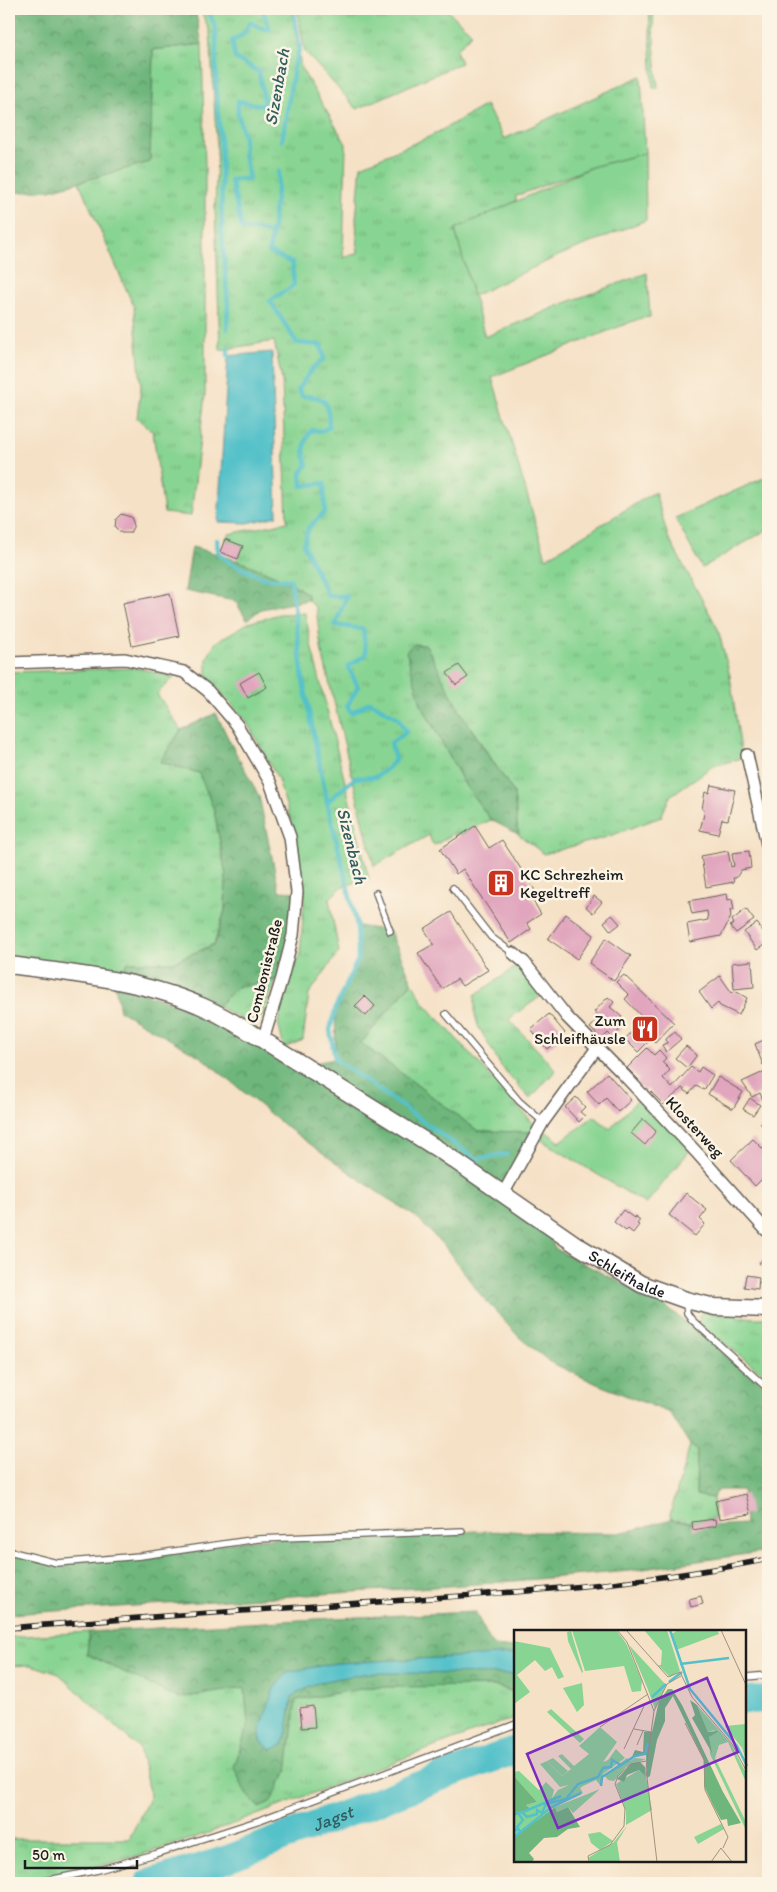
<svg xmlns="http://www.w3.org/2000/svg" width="777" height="1892" font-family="Itim,sans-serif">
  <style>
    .grass { fill: url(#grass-tufts); stroke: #527857 }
    .forest { fill: url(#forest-crowns); stroke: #45694c }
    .garden { fill: #88d492; stroke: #527857 }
    .water { fill: #54c1c9; stroke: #386e72 }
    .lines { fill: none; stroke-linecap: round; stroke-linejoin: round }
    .stream { stroke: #54c1c9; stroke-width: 4.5 }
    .river { stroke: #54c1c9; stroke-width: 28 }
    .building { fill: #e1a6be }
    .service-casing { stroke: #686158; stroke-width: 8 }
    .minor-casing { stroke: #686158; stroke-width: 14 }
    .secondary-casing { stroke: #686158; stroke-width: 19 }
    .service { stroke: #fff; stroke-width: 5.5 }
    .minor { stroke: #fff; stroke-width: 11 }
    .secondary { stroke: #fff; stroke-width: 16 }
    .rail-casing { stroke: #1c1c1c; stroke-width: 5.5 }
    .rail { stroke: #fcf5e5; stroke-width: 4; stroke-dasharray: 11; stroke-linecap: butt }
    .labels { text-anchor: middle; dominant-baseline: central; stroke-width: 5; stroke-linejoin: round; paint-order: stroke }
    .poi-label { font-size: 16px; fill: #1c1c1c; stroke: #fcf5e5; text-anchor: start }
    .street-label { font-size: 16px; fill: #1c1c1c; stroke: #fcf5e5 }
    .water-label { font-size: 18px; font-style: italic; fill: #325e61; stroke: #fcf5e5 }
    .inset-river { fill: none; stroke: #54c1c9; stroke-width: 2.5 }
    .inset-road { fill: none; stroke: #9e9282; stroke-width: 1 }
    .view { fill: #7b2cbf; fill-opacity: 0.15; stroke: #7b2cbf; stroke-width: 2.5 }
    .inset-edge { fill: none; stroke: #1c1c1c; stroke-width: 2.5 }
  </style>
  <defs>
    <pattern id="grass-tufts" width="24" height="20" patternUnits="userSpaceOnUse" patternTransform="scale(1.25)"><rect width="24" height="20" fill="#88d492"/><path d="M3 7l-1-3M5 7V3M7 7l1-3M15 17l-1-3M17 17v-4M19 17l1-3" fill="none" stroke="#75b57d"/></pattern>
    <pattern id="forest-crowns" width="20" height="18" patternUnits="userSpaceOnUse" patternTransform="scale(1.25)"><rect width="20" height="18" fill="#6eb67c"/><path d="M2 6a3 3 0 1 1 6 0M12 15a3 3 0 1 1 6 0" fill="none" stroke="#5a9365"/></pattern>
  </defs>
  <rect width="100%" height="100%" fill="#fcf5e5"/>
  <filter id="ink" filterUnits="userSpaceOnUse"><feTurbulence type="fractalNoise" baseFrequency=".02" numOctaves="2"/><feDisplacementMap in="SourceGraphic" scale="10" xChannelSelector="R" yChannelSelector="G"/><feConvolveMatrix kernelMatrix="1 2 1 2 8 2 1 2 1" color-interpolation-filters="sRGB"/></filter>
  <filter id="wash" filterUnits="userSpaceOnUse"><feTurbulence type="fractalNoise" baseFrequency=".0096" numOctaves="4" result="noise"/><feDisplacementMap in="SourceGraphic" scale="20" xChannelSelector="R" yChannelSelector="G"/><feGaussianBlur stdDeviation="1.12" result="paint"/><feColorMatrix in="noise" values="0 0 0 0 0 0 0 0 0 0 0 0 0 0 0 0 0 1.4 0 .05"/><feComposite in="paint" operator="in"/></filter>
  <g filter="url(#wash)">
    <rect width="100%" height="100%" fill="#f5e1c6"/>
    <path class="grass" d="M200,9H292L301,68L346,144L343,258L358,253L356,219L361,166L431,136L486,105L504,139L641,76L645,153L592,167L516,196V201L455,230L485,337L565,303L647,273L650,317L641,318L492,377L546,558L655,492L668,537L718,629L730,676L742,758L713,766L670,796L661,817L607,837L544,854L518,834L514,793L458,708L426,645L421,704L465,785L491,820L475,827L461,835L455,833L435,845L432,843L429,835L374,866L321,648L316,608L308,600L307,594L289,581L238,562V559L243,546L225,539L229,534L287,522L282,380L274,341L220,350L215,207L217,152L210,32Z
      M297,9H446L472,33L456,50L461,63L357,109L305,52Z
      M649,9H654L653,29L658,88H653Z
      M202,44L205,170V395L191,516L164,513L153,432L137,418L141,387L134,307L79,182L150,162L153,50Z
      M768,476V529L702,568L675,518Z
      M305,613L312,649L369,879L343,886L329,899L339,952L309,994L303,1040L284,1048L278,1023L287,985L300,956L305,889L295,833L277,777L245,719L207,677V658L216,642L248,623L279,614Z
      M138,668L174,677L157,694L181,730L160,762L199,773L214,810L226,876L225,910L214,944L173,962H128L120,977L9,958V672Z
      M519,965L541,996L509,1019L556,1070L530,1099L501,1066L478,1026L475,1015V995Z
      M276,980L262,1017L243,1021L218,1006L237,987Z
      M412,982L424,1003L534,1124L531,1132L478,1131L361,1043Z
      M702,1312L754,1318H768V1377L703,1327L698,1317Z
      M690,1445L697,1450L696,1495L713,1498L715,1519L692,1522L671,1519L670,1515Z
      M89,1632L87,1654L178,1698L245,1688L248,1725L234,1767L287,1771L295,1700L372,1687L497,1686L516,1693V1719L499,1723C442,1744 385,1765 328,1787C228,1827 117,1871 9,1882V1839H129L150,1796L139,1748L59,1674L31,1665L9,1666V1637Z"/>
    <path class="forest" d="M9,9H195L202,44L153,50L150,162L50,190L9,193Z
      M192,547C232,557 273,572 308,594V600L261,609L247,620L235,601L185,591Z
      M414,644L426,645L458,708L480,743L514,793L518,834L491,820L465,785L421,704L406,651Z
      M216,713L229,740L259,796L279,891L297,892L282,978L237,987L218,1006L120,977L128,962H173L215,944L225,910L226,876L214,810L199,773L160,762L181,730Z
      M357,926L390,931L412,982L361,1043L478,1131L531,1132L515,1172L503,1194L303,1065L335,1059L336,1007L358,959Z
      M115,985L197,1009L440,1157L543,1228L556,1249L665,1306L758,1379L768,1389V1551L629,1571L479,1584L9,1614V1551L57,1563L140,1556L258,1539L462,1531L618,1533L637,1529L671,1519L711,1526L745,1524L743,1490H718L713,1498L696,1495L697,1450L690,1445L670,1413L597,1384L550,1362L519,1337L479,1293L446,1248L416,1217L376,1191L285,1126L201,1057L120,1011Z
      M475,1612L493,1646L516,1648V1693L497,1686L372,1687L296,1700L287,1771L270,1803L259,1808L246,1794L234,1767L248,1725L245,1688L178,1698L87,1654L89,1632L335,1618Z"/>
    <path class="garden" d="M645,153L646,220L558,256L473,296L455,229L592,167Z
      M641,1096L691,1149L646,1204L541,1140L545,1131L560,1142L594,1116L610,1129Z"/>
    <path class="water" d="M272,352L277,516L248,523L218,522L228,356Z
      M516,1654V1674L368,1673L319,1682L292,1696L287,1731L283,1745L271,1750L261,1741L260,1730L274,1688L288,1672L336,1663Z"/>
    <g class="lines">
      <path class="stream" d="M207,9L216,28V85L221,149L222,231L228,304L227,329
        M262,9L270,29L260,28L250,22L244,34L232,41L235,58L259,72L265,106L238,101V114L244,137V153L249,179L231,180L242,229L258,230L272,234L269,252L292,263L294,285L270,301L297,343L321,345L324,359L312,369L298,389L302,396C328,396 328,403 329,427L322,431L312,430C303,440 303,453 307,465L301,473L302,486L324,483L325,512L308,528L304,545L328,596H347L335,625L363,629L366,655L348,666L358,687L347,706L351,713L370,702L398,718L406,732L391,743L395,760L388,768L376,777L355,778L327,802L357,926L358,959L336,1007L330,1030L335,1059L476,1159L507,1154
        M282,141L294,67L300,47L293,9
        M272,234L279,171
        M228,356V349
        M217,540L218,553L232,564L263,578L291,580L303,680L327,802"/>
      <g class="river">
        <path d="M746,1700L768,1699"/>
        <path id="s1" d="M149,1883L225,1860L441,1777L516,1750"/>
      </g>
    </g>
    <g id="blocks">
      <path class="building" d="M121,514L131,517L134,525L130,533H121L115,527L116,519Z
        M225,539L243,546L238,559L220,552Z
        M170,593L179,636L132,646L123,603Z
        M459,665L468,677L456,685L447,673Z
        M259,672L267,687L248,698L240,683Z
        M711,785L735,790L728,820L722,819L718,834L700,830L705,810L702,809L705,792L709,793Z
        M475,826L489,848L502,840L536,892L530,896L541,914L527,923L531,929L511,943L463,869L456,874L440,849Z
        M728,851L731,867L734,866L732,853L749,851L751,868L741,870L736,878H733L734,882L706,887L701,856Z
        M727,894L728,900L732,899L734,910H730L731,917L721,936L690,942L687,924L708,920L707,911L692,914L689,901Z
        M594,896L602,902L593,913L586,907Z
        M746,909L754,920L736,933L730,926L734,924L732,920Z
        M451,912L488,970L462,986L457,979L442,989L418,953L434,944L424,929Z
        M566,914L594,935L577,959L548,939Z
        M612,915L620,924L611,931L604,922Z
        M757,923L765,934L763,936L768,942L757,950L744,932Z
        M606,938L631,956L614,981L589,963Z
        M752,961L754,987L734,989L732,963Z
        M624,975L674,1023L655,1043L651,1039L638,1052L625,1039L644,1019L625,999L629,995L616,982Z
        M720,976L732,993L735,991L747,998L739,1015L720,1006L718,1003L711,1009L699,992Z
        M365,996L375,1006L366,1016L355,1006Z
        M608,997L614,1002L610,1007L622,1017L616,1024L621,1028L613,1038L608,1033L602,1039L590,1028L600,1017L594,1012Z
        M549,1014L565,1033L547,1049L531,1029Z
        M675,1032L681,1039L666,1052L662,1045L667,1043L666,1039Z
        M768,1038V1063L763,1065L755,1044Z
        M686,1046L697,1055L687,1068L675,1058Z
        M647,1048L654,1055L659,1050L666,1058L662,1062L670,1070L663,1078L672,1088L691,1067L698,1072L701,1067L713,1075L704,1090L696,1086L689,1094L682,1088L664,1105L647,1088L645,1091L636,1083L639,1080L627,1068Z
        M768,1070V1101L764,1103L760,1093L752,1097L742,1082Z
        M607,1073L631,1100L618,1112L606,1098L599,1105L587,1092Z
        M718,1077L743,1092L733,1109L708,1094Z
        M576,1097L585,1107L580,1112L585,1116L579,1122L565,1107Z
        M750,1098L760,1105L753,1115L743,1109Z
        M768,1117V1133L760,1123Z
        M643,1119L656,1131L645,1145L631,1133Z
        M753,1139L768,1154V1173L755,1186L731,1160Z
        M686,1193L707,1210L700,1219L705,1224L695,1236L669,1215Z
        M623,1210L634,1218L635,1216L640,1220L637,1224L639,1225L633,1233L628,1229L626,1231L614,1222Z
        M768,1254V1272L759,1263Z
        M746,1275L759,1277L758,1289L744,1287Z
        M746,1494L751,1514L719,1519L715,1501Z
        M715,1519L716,1526L693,1530L692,1522Z
        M701,1596L703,1604L691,1607L689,1599Z
        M313,1706L315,1727L302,1728L300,1708Z"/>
    </g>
  </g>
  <g filter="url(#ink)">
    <use href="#blocks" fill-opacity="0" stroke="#686158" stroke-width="1"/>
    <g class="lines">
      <g class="service-casing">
        <path id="service" d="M453,888L491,937L513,953
          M376,893L390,931
          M446,1014L519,1101L543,1122
          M686,1303L687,1313L692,1320L768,1389
          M9,1551L57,1563L140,1556L258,1539L462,1531
          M746,1677L768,1675
          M34,1883L98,1870L155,1854L260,1820L516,1724"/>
      </g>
      <g class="minor-casing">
        <path id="minor" d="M9,663L125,659L184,672L208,691L237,725L270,782L290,837L297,892L293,935L282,978L263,1040
          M747,755L768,849
          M513,953L524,962L567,1017L624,1075L698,1154L766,1230
          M503,1194L543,1122L597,1048"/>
      </g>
      <g class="secondary-casing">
        <g id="secondary">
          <path id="s2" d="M9,965C70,973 142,980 199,1005C221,1014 242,1027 263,1040L441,1151L578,1246L641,1284L686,1300L715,1307L768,1309"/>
        </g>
      </g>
      <use href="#service" class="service"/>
      <use href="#minor" class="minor"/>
      <use href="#secondary" class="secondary"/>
      <g class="rail-casing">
        <path id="rail" d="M9,1628C141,1617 274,1609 407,1600C528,1591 649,1584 768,1559"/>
      </g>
      <use href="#rail" class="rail"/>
    </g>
  </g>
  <defs>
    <g id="building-square" transform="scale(1.4375)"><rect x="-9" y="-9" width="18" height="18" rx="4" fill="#c8321e" stroke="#fcf5e5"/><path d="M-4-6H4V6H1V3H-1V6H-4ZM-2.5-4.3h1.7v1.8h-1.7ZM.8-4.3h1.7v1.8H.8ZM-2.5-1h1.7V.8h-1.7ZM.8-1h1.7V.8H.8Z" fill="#fff"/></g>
    <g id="restaurant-square" transform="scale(1.4375)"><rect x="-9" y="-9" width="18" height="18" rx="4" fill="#c8321e" stroke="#fcf5e5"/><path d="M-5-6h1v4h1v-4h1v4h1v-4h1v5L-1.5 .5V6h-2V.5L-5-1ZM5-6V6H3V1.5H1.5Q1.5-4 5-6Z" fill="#fff"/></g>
  </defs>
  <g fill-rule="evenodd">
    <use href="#building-square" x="501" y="883"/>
    <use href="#restaurant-square" x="645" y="1029"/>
  </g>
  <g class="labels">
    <g class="poi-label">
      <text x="520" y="874">KC Schrezheim<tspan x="520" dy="18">Kegeltreff</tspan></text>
      <text x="626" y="1020" text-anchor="end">Zum<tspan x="626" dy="18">Schleifhäusle</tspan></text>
    </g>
    <g class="street-label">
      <text transform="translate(264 971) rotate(-76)">Combonistraße</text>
      <text transform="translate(695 1127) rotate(47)">Klosterweg</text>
      <text stroke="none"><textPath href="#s2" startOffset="701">Schleifhalde</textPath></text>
    </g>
    <g class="water-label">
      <text transform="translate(277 87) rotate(-80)">Sizenbach</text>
      <text transform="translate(352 846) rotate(76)">Sizenbach</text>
      <text stroke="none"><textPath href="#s1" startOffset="195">Jagst</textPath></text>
    </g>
  </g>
  <g transform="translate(514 1630)">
    <rect width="232" height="232" fill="#f5e1c6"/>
    <path d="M58,0H102L112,13L128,51L127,61L118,62L110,36L71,41ZM130,0H153L166,41L156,47L144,35H147L148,21ZM164,0H203L205,4L162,20L158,4ZM57,1L69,42L68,43L54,11L53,2ZM0,11L36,18L50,47L44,49L38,37L31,41L21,30L3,45L16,62L0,74ZM115,15L152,55L141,79L133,57ZM68,53L70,75L63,82L49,58ZM183,75L217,114L232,143V152L214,112L205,115L201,128L232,192V200L196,124L195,107L201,100L194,102ZM37,79L70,109L66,113L33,82ZM232,94H233L232,130L228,118L211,96ZM86,97L103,112L89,132L94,130L102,119L111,128L89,144L86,155L82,150L69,156L66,158L69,163L39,177L0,207L1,184L22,177L31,172L16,178L12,175L23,172L0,146V142L5,141L25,160L32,152L40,160L38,168L44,160L55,155L46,157L26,134L33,131L48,146L57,139L44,126L48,124L60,136L75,124L65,116ZM113,128L116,131L121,128L132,129L112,137L100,151L94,150L90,145ZM125,140L132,147L138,180L112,195V181L102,154ZM86,159L59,183L54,177L43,182L41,177ZM207,194L210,199L184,214L180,207ZM113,196L103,212L106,232H77L74,228L100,212ZM86,202L99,211L86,220L77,213L74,204Z" fill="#88d492"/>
    <path d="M154,59H158L168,75L209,162L227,193L214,196L213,189L207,190L199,175L190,156V130L159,66L151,78V91L143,110L136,146L133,148L132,124L118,127L121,120L129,122L130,102H138L145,71ZM176,70L183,75L194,102L205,101L195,107L198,123L178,88L181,85ZM126,132L131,137L132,147L125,140L113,145L110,152L103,149L117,134ZM0,146L23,172L12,175L17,179L0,186ZM41,177L43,182L54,177L66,197L54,199L43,207L30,208L15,223L20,229L18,232H0V207Z" fill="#6eb67c"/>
    <path d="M39,128L54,141L48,146L33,131Z" fill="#88d492"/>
    <path class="inset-river" d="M156,0L176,59L223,116L233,136M166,34L215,28M155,52L168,42M138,67L152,54M87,156L88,147L107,135M9,182L47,166M0,200H5L3,197L9,190L4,183L8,182L13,187L23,184V180L28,183L32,174L52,169L64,154L84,147L89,138L97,137L98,130L107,135L121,126L131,124L134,113M0,207L38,177L67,163"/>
    <path class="inset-road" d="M103,0L113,12L140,81L132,139L143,232M112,0L154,47L166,42L178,67L218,114L233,142M207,0L233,57M140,81L153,54L167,46M171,93L190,130L191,160L214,207L209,218M86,97L134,64M120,99L137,102M123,115L129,101M110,119L130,76M75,232L74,226L96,215L110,196L111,179L101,154L104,146L117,134L132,131M197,232L207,218L218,232"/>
    <path class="view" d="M193,48L224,122L44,198L13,124Z"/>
    <rect width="232" height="232" class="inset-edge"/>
  </g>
  <rect width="777" height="1892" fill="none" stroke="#fcf5e5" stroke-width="30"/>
  <path d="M25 1860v8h112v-8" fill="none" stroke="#1c1c1c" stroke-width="2.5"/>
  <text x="32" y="1860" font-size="15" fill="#1c1c1c" stroke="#fcf5e5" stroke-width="4" paint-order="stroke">50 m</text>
</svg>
